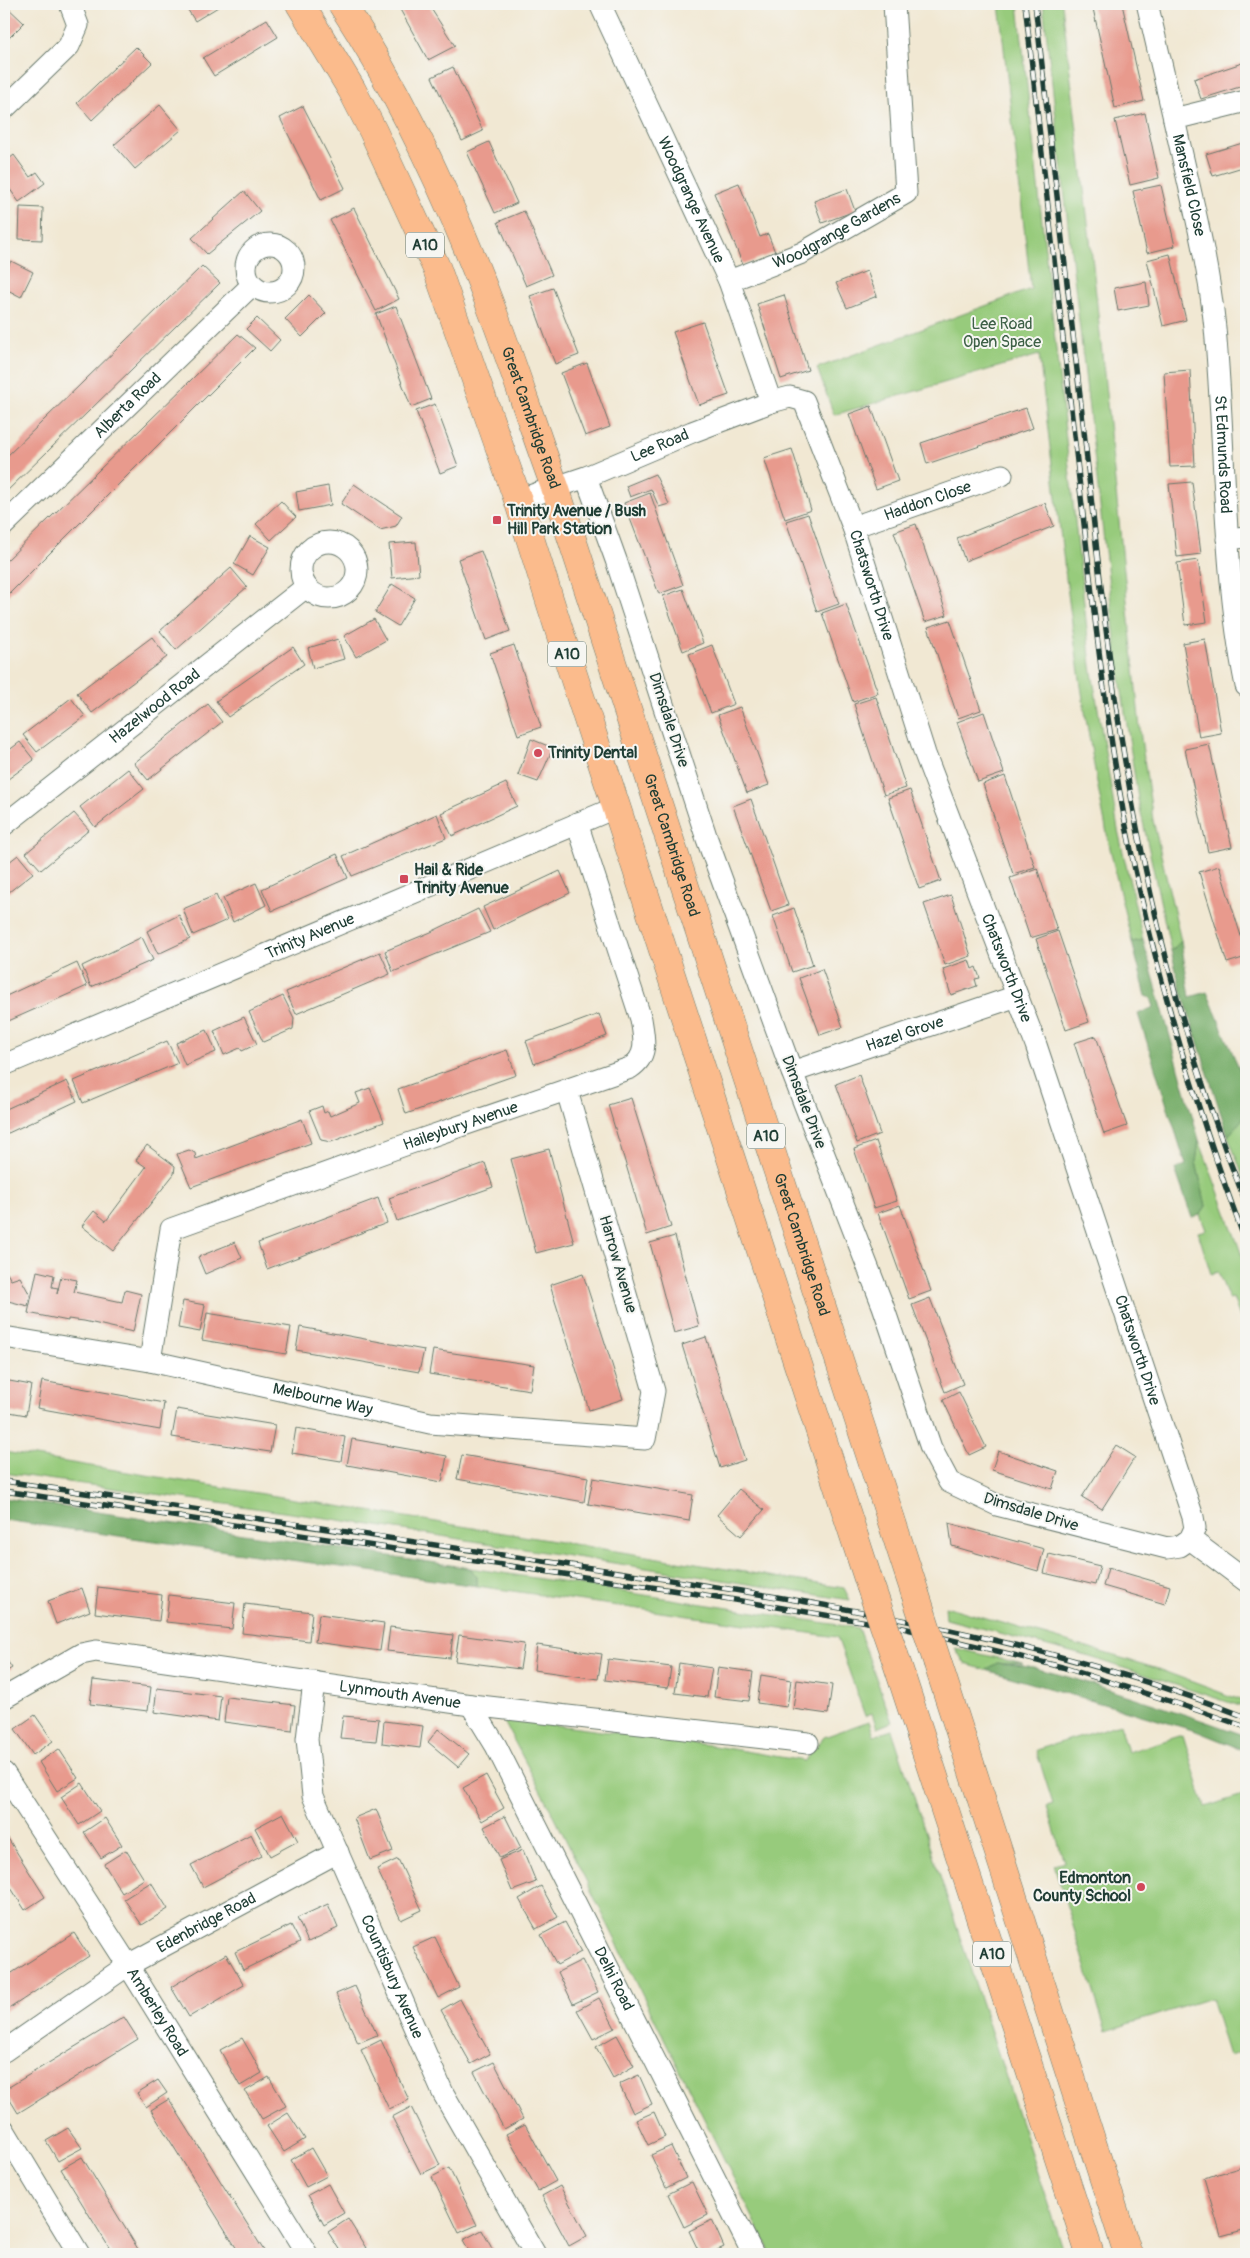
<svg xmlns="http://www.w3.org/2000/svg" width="1250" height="2258" font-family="Pangolin,sans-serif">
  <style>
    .green { fill: #97cb7c; stroke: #5b8458 }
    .forest { fill: #79af6c; stroke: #4c7650 }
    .building { fill: #e89a8d }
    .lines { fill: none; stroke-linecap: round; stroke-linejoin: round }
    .street-casing { stroke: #68796c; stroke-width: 23 }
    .highway-casing { stroke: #68796c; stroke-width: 29 }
    .street { stroke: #fff; stroke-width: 21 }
    .highway { stroke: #fbbb8c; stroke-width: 28 }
    .rail-casing { stroke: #1f3d34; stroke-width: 5.5 }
    .rail { stroke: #f6f6f2; stroke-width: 4; stroke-dasharray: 11; stroke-linecap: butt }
    .highway-bridge-casing { stroke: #68796c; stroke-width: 29; stroke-linecap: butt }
    .highway-bridge { stroke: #fbbb8c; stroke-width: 28 }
    .poi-dot { fill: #d1495b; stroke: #f6f6f2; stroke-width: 2 }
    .labels { text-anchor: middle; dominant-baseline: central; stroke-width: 4; stroke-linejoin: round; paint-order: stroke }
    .shield { fill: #f6f6f2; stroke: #60746d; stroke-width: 1 }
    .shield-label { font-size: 15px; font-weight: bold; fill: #1f3d34 }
    .street-label { font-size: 16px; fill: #1f3d34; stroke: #f6f6f2 }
    .park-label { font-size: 16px; fill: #3d6046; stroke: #f6f6f2 }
    .poi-label { font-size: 16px; font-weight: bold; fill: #1f3d34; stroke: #f6f6f2; text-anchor: start }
  </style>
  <rect width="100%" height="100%" fill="#f6f6f2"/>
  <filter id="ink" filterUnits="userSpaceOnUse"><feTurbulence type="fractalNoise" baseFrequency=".02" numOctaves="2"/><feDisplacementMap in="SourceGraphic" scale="10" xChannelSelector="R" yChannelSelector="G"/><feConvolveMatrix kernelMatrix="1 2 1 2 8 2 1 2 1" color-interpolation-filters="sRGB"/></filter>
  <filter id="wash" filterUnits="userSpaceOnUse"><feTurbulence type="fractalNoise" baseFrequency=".0096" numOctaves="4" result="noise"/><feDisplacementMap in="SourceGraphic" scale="20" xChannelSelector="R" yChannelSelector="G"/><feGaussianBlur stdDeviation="1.12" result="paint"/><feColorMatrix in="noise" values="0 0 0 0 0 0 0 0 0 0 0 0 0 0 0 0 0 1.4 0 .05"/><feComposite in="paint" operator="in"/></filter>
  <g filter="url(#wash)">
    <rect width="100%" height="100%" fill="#f1e8d3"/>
    <path class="green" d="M999,4H1018L1091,666L1118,830L1143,940L1132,942C1082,750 1063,552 1039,355L834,415L817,368L1031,289Z
      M1043,4H1062L1093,265L1141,738L1153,820L1181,941L1171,951L1138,799L1118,665Z
      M1246,1115V1184L1228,1136Z
      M1199,1140L1246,1266V1329L1241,1320L1233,1298L1229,1299L1218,1272L1211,1274L1198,1232L1206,1230L1200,1215L1206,1206L1196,1162Z
      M4,1452L844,1588L850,1600L326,1518L4,1473Z
      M470,1568L858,1628L892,1722L877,1728L872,1713L865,1716L837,1637L477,1586V1577Z
      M945,1606L1155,1668L1246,1702V1708L1090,1657L946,1619Z
      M955,1648L1023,1664L997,1663L986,1670L965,1664Z
      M502,1718L708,1745L804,1761L824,1737L869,1721L874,1736L892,1730L1064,2254H771L555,1818Z
      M1120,1724L1128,1752L1183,1735L1205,1807L1246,1794V2051L1229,2056L1211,1998L1106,2031L1054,1865L1064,1862L1047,1806L1053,1804L1036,1750Z"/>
    <path class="forest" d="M1143,940L1199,1140L1196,1162L1206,1206L1200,1215L1192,1218L1175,1169L1186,1165L1138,1014L1154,1007L1151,998L1146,996L1132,942Z
      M1181,941L1190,997L1207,992L1246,1085V1115L1228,1136L1180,986L1171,951Z
      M4,1498L470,1568L477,1577V1586L4,1520Z
      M997,1663C1032,1665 1065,1676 1098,1686C1146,1701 1193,1717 1241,1734L1246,1736V1751L1196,1731L986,1670Z"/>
    <g id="blocks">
      <path class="building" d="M4,4L24,23L4,43Z
        M184,4H223L195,21Z
        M397,4H428L455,46L428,60Z
        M1092,4H1122L1144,101L1115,108Z
        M267,19L278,37L214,76L203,58Z
        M136,47L152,63L92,120L77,103Z
        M1245,62L1246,85L1201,99L1194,79Z
        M453,67L483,131L462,141L432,77Z
        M160,105L181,130L135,169L114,145Z
        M303,106L345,188L321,200L280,118Z
        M1145,113L1159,178L1130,185L1115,120Z
        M489,142L517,203L495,213L467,152Z
        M1246,142V166L1213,176L1206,154Z
        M14,155L30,177L37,172L45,183L19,202L4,181V163Z
        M739,183L760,237L768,234L775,252L743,265L714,193Z
        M1161,185L1175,246L1147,253L1133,191Z
        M847,189L855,211L822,223L814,201Z
        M244,191L260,211L207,254L192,238Z
        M20,207L43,208L42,240L19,239Z
        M354,208L399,299L376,311L330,220Z
        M524,211L552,275L526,286L498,222Z
        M1170,254L1186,320L1163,326L1147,260Z
        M11,261L33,272L21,297L4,288V274Z
        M202,266L220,283L4,494V459Z
        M867,271L877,296L847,308L836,283Z
        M1146,282L1149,305L1118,311L1114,288Z
        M553,288L579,355L555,364L530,296Z
        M309,295L326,313L302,337L285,319Z
        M784,295L808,370L781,379L757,304Z
        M396,306L431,399L411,407L376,314Z
        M257,318L280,340L270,351L246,329Z
        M703,322L729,395L699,405L673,332Z
        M238,334L255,348L4,599V563Z
        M587,363L610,427L585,436L561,373Z
        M1190,370L1195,466L1170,467L1164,372Z
        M435,404L458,466L440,473L416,411Z
        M871,406L898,481L876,489L849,414Z
        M1026,408L1033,428L927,464L921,443Z
        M792,449L811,510L785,519L764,458Z
        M655,474L669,504L659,507L651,489L630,497L626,486Z
        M1192,482L1201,554L1177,557L1169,484Z
        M354,484L402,516L396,526L380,530L341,504Z
        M328,486L331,505L299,511L296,492Z
        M650,493L683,585L659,594L624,503Z
        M281,501L296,517L271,540L256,524Z
        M1045,503L1054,526L965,561L957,538Z
        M808,514L839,604L817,612L786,521Z
        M916,524L947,615L925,622L894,532Z
        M250,536L270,547L253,575L234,564Z
        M416,542L419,575L392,578L389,544Z
        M481,551L510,631L486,640L458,559Z
        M1198,560L1207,622L1185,625L1177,563Z
        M231,568L247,587L176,650L160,631Z
        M392,584L415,598L398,626L375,612Z
        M683,589L703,643L683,651L663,596Z
        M846,604L878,693L853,702L822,613Z
        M374,619L386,640L356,657L344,636Z
        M950,620L981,710L958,718L928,627Z
        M152,637L167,657L92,713L77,693Z
        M338,639L344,659L313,668L308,648Z
        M1205,639L1221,733L1199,737L1183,643Z
        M514,645L541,727L518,735L490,653Z
        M712,645L734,704L711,713L689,654Z
        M293,647L304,664L228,717L216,701Z
        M876,697L906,788L884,795L854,704Z
        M71,698L85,716L37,752L23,735Z
        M208,704L222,722L148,780L134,763Z
        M740,707L769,785L747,793L718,715Z
        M984,712L1004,773L978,782L957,722Z
        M531,739L553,748L538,782L518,775Z
        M20,742L34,760L4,782V754Z
        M1209,744L1232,847L1208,852L1185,749Z
        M128,769L144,789L95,827L80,807Z
        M1005,776L1035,867L1013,874L983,784Z
        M506,783L517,806L452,836L441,813Z
        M910,790L941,881L919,889L888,798Z
        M751,799L788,905L771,911L733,806Z
        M74,813L89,830L41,870L26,853Z
        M437,814L446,838L352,876L343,856Z
        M337,854L348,878L272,911L262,889Z
        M18,855L33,873L4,896V866Z
        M1219,866L1246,952V957L1227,963L1199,872Z
        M1037,868L1057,930L1030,938L1010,878Z
        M560,871L570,893L493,930L483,907Z
        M256,883L266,905L233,922L223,898Z
        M216,895L227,920L193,935L183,909Z
        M951,895L971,956L945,965L924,904Z
        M794,908L813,965L792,972L773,916Z
        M478,909L490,932L393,972L385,951L431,932Z
        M179,915L190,939L158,954L147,931Z
        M1058,931L1089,1022L1066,1030L1036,939Z
        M142,937L153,960L91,987L82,966Z
        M380,952L390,974L296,1014L286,992Z
        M969,960L972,969L976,967L980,978L975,979L977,986L951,995L943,969Z
        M77,963L87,986L4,1023V997Z
        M822,969L843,1027L820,1035L799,978Z
        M283,996L294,1018L293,1029L263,1042L249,1012Z
        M599,1014L607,1036L534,1064L526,1041Z
        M244,1017L257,1044L242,1051L240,1048L224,1055L214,1031Z
        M207,1030L216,1052L185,1065L176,1043Z
        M1096,1036L1127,1126L1104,1134L1074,1043Z
        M167,1041L178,1063L83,1103L74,1081Z
        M507,1050L516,1075L406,1114L398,1089Z
        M859,1075L880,1134L857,1143L836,1084Z
        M67,1081L77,1101L4,1135V1110Z
        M370,1088L384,1122L331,1142L321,1140L309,1111L322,1106L324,1113L328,1111L330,1116L360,1103L356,1093Z
        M631,1098L671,1227L647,1235L608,1105Z
        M302,1119L311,1143L191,1187L177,1154L189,1150L195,1153L196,1159Z
        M876,1141L897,1201L874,1208L854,1149Z
        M147,1145L175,1166L174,1174L113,1251L82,1226L94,1211L106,1221L146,1167L136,1160Z
        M549,1149L574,1243L536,1253L511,1159Z
        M485,1163L493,1187L397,1221L389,1198Z
        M378,1198L387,1223L267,1269L258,1243Z
        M900,1205L931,1291L909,1299L878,1213Z
        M675,1236L699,1326L674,1333L650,1243Z
        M235,1242L242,1258L205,1274L198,1257Z
        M4,1268L11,1280L20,1277L30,1295L28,1306L4,1300Z
        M37,1271L54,1275L52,1287L58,1288L57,1294L61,1277L77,1280L74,1292L122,1302L125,1290L141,1294L133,1332L84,1321L68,1319V1321L28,1313Z
        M583,1274L623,1399L589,1410L550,1285Z
        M930,1298L963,1384L945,1392L912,1305Z
        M183,1301L205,1305L200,1332L178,1328Z
        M207,1313L291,1327L286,1354L202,1340Z
        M300,1327L424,1350L419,1372L296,1350Z
        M706,1337L745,1460L720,1468L682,1345Z
        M433,1350L534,1365L530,1390L429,1374Z
        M4,1380L31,1385L26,1415L4,1411Z
        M42,1381L164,1403L160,1430L37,1408Z
        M959,1392L986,1447L969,1455L943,1400Z
        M177,1409L275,1425L270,1452L172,1437Z
        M296,1428L345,1437L341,1461L292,1453Z
        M352,1439L447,1456L442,1482L347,1465Z
        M1116,1445L1135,1457L1102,1509L1082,1497Z
        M998,1451L1058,1471L1052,1489L992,1470Z
        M462,1455L588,1477L584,1502L457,1479Z
        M593,1478L693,1495L689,1521L588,1504Z
        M739,1489L764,1510L741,1536L717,1515Z
        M949,1523L1044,1549L1038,1571L952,1546Z
        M1049,1554L1100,1566L1095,1585L1044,1573Z
        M1108,1568L1170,1586L1165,1604L1103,1586Z
        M98,1587L162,1595L159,1621L95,1613Z
        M82,1588L90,1611L56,1624L48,1601Z
        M169,1595L235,1603L232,1629L166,1622Z
        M245,1604L312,1612L309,1641L242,1633Z
        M319,1614L384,1623L380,1651L315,1642Z
        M390,1627L453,1635L450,1658L387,1651Z
        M459,1635L524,1644L520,1669L455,1661Z
        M537,1645L602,1654L598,1679L534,1670Z
        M4,1656L12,1668L4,1673Z
        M608,1659L671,1667L668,1688L605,1680Z
        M679,1663L712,1668L707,1697L675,1693Z
        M718,1667L753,1672L749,1701L714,1697Z
        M761,1675L791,1680L787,1707L757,1703Z
        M93,1680L151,1687L148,1711L90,1704Z
        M797,1680L832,1685L828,1714L793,1709Z
        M157,1688L221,1696L218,1721L154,1712Z
        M227,1697L295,1705L292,1731L224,1722Z
        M35,1715L53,1741L33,1755L15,1729Z
        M343,1716L379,1719L376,1741L340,1738Z
        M384,1721L423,1726L420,1748L382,1743Z
        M438,1729L469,1754L458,1767L428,1742Z
        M59,1749L78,1778L57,1791L39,1762Z
        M486,1775L504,1808L482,1821L463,1788Z
        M82,1783L100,1811L79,1825L61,1797Z
        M376,1809L393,1851L370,1860L354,1818Z
        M283,1813L298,1841L270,1856L255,1828Z
        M505,1816L521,1848L500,1858L484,1827Z
        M105,1818L122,1845L101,1858L84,1832Z
        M4,1832L45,1897L25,1910L4,1877Z
        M251,1834L262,1856L203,1887L191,1865Z
        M126,1850L144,1879L122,1893L104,1864Z
        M523,1850L536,1882L512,1891L499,1860Z
        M398,1859L422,1910L401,1920L377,1869Z
        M151,1882L168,1909L142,1925L124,1899Z
        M541,1886L558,1917L536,1929L519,1899Z
        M328,1904L338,1928L308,1942L297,1918Z
        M565,1922L581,1952L557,1965L541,1935Z
        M291,1925L300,1942L243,1970L235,1952Z
        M74,1933L89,1956L4,2012V1978Z
        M435,1937L459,1987L438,1998L413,1947Z
        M226,1954L244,1985L189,2017L171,1987Z
        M582,1960L598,1992L573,2004L558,1972Z
        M355,1986L377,2035L358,2043L336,1994Z
        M599,1998L615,2028L593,2039L577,2010Z
        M460,1999L490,2054L471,2064L441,2010Z
        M124,2017L138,2039L18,2113L4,2090Z
        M617,2035L634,2066L613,2078L596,2047Z
        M242,2038L262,2073L240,2086L220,2050Z
        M381,2040L409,2100L389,2109L361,2050Z
        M494,2062L523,2119L504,2129L474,2072Z
        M639,2075L652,2104L633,2113L619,2084Z
        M269,2077L286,2106L262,2119L245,2091Z
        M158,2080L167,2093L146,2107L137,2093Z
        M169,2099L266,2254H240L151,2110Z
        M411,2107L440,2165L421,2174L392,2117Z
        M654,2112L665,2137L648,2145L636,2120Z
        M288,2113L305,2139L284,2152L267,2126Z
        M525,2124L556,2181L538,2191L506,2134Z
        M68,2128L82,2148L58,2161L46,2141Z
        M671,2146L686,2178L666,2188L651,2155Z
        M311,2148L327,2176L306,2187L291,2160Z
        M82,2157L141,2254H113L61,2169Z
        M1246,2166V2238L1243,2230L1221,2236L1204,2178Z
        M449,2168L477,2225L459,2233L432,2177Z
        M692,2182L708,2215L684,2227L668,2194Z
        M328,2184L344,2213L324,2225L308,2195Z
        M560,2186L587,2236L569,2246L542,2196Z
        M348,2219L366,2248L357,2254H342L328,2232Z
        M712,2220L724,2247L709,2254H700L689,2231Z
        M482,2230L495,2254H471L463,2240Z
        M1246,2249V2254H1241L1240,2251Z"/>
    </g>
  </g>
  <g filter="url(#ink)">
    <use href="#blocks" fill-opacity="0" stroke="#68796c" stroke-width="1"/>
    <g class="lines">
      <g class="street-casing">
        <g id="street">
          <path id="s1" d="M600,4L729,281L771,402"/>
          <path d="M1148,7L1174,119"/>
          <path id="s2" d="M1246,101L1174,119C1189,188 1208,257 1215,328C1226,447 1222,568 1246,686"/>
          <path d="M4,109L69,46L78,25L70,4"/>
          <circle cx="270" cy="268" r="24"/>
          <path id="s3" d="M729,281L802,253L906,193L894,4"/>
          <path id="s4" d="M518,500L586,477L692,432L771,402L790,397L804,401L853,527L925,754L1036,1045L1193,1517L1195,1528L1190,1539L1180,1546L1167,1548L997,1505L949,1482L931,1448L883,1306L792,1072L707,839L616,560L586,477"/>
          <path id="s5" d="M4,525L252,285"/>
          <path id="s6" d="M853,527L1002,475"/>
          <path d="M1227,539L1246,537"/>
          <circle cx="329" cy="570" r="28"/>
          <path id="s7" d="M4,825L306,587"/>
          <path id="s8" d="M4,1065L617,807"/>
          <path id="s9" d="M792,1072L1017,996"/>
          <path id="s10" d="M4,1337L150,1361L430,1423L645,1439L654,1391L567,1091"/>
          <path id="s11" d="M150,1361L171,1229L402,1146L630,1068C649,1056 644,1038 641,1019L577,823"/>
          <path d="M1190,1539L1246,1581"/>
          <path id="s12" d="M314,1682L307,1739L313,1796L443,2093L535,2254"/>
          <path id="s13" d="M4,1698L81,1654L96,1651L471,1705L808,1743"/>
          <path id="s14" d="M471,1705L496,1746L753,2254"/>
          <path id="s15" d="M4,1773L128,1965L307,2254"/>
          <path id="s16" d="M4,2051L128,1965L338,1852"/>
          <path d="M4,2130L79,2254"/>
        </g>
      </g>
      <g class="highway-casing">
        <g id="highway">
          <path d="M300,4L352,90L373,131L437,269L518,500L571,668L870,1585"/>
          <path id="s17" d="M342,4C406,103 456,213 497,323C517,377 535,433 555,487L915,1593"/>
          <path d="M894,1654L1090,2254"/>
          <path d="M938,1664L1128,2254"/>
        </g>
      </g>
      <use href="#street" class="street"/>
      <use href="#highway" class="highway"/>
      <g class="rail-casing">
        <path id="rail" d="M1025,4C1043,159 1060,315 1078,470C1091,586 1103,702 1124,816C1152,962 1194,1104 1246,1243
          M1035,4C1051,146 1068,288 1084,431C1094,524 1103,618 1117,711C1142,879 1182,1046 1246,1203
          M4,1481C195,1509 386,1537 577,1566C805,1600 1030,1633 1246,1717
          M4,1491L705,1595L903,1628L1062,1667L1179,1704L1246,1727"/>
      </g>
      <use href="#rail" class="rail"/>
      <g class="highway-bridge-casing">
        <path id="highway-bridge" d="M870,1585L894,1654
          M915,1593L938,1664"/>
      </g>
      <use href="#highway-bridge" class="highway-bridge"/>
    </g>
  </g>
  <g class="poi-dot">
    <rect x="492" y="515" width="10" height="10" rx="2.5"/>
    <circle cx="538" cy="753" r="5"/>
    <rect x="399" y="874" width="10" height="10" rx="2.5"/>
    <circle cx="1141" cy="1887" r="5"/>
  </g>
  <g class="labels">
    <g class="shield">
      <rect x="406" y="232.5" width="38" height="25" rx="4"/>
      <rect x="548" y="641.5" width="38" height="25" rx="4"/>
      <rect x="747" y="1123.5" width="38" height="25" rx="4"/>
      <rect x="973" y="1941.5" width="38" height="25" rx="4"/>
    </g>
    <g class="shield-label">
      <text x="425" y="245">A10</text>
      <text x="567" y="654">A10</text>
      <text x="766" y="1136">A10</text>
      <text x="992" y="1954">A10</text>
    </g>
    <g class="street-label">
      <text stroke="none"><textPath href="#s2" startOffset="142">Mansfield Close</textPath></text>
      <text stroke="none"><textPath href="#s1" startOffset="216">Woodgrange Avenue</textPath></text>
      <text stroke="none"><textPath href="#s3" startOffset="119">Woodgrange Gardens</textPath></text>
      <text stroke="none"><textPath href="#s5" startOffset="172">Alberta Road</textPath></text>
      <text stroke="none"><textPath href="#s17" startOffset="456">Great Cambridge Road</textPath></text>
      <text stroke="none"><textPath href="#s4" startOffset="152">Lee Road</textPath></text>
      <text stroke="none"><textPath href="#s2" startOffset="414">St Edmunds Road</textPath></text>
      <text stroke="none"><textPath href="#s6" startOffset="79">Haddon Close</textPath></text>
      <text stroke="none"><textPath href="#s4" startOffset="502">Chatsworth Drive</textPath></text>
      <text stroke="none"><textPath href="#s7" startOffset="192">Hazelwood Road</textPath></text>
      <text transform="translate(669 720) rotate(72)">Dimsdale Drive</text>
      <text stroke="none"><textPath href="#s17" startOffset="906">Great Cambridge Road</textPath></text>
      <text stroke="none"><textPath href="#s8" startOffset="332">Trinity Avenue</textPath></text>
      <text stroke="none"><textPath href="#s4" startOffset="908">Chatsworth Drive</textPath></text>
      <text stroke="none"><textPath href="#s9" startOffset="119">Hazel Grove</textPath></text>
      <text transform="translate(804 1102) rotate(69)">Dimsdale Drive</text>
      <text stroke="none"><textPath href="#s11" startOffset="441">Haileybury Avenue</textPath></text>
      <text stroke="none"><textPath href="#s17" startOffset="1326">Great Cambridge Road</textPath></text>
      <text transform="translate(618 1264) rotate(74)">Harrow Avenue</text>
      <text stroke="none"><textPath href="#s4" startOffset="1312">Chatsworth Drive</textPath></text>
      <text stroke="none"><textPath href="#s10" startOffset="325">Melbourne Way</textPath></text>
      <text transform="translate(1031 1512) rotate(17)">Dimsdale Drive</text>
      <text stroke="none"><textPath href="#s13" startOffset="411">Lynmouth Avenue</textPath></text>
      <text stroke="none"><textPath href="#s16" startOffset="240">Edenbridge Road</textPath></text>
      <text stroke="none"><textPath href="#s12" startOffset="312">Countisbury Avenue</textPath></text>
      <text stroke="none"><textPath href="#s14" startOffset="309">Delhi Road</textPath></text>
      <text stroke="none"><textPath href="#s15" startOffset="284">Amberley Road</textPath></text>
    </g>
    <g class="park-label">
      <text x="1002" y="324">Lee Road<tspan x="1002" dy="18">Open Space</tspan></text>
    </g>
    <g class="poi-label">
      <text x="507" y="511">Trinity Avenue / Bush<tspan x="507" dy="18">Hill Park Station</tspan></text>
      <text x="548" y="753">Trinity Dental</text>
      <text x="414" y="870">Hail &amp; Ride<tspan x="414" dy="18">Trinity Avenue</tspan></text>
      <text x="1131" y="1878" text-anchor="end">Edmonton<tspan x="1131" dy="18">County School</tspan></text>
    </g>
  </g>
  <rect width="1250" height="2258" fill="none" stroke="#f6f6f2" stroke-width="20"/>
</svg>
